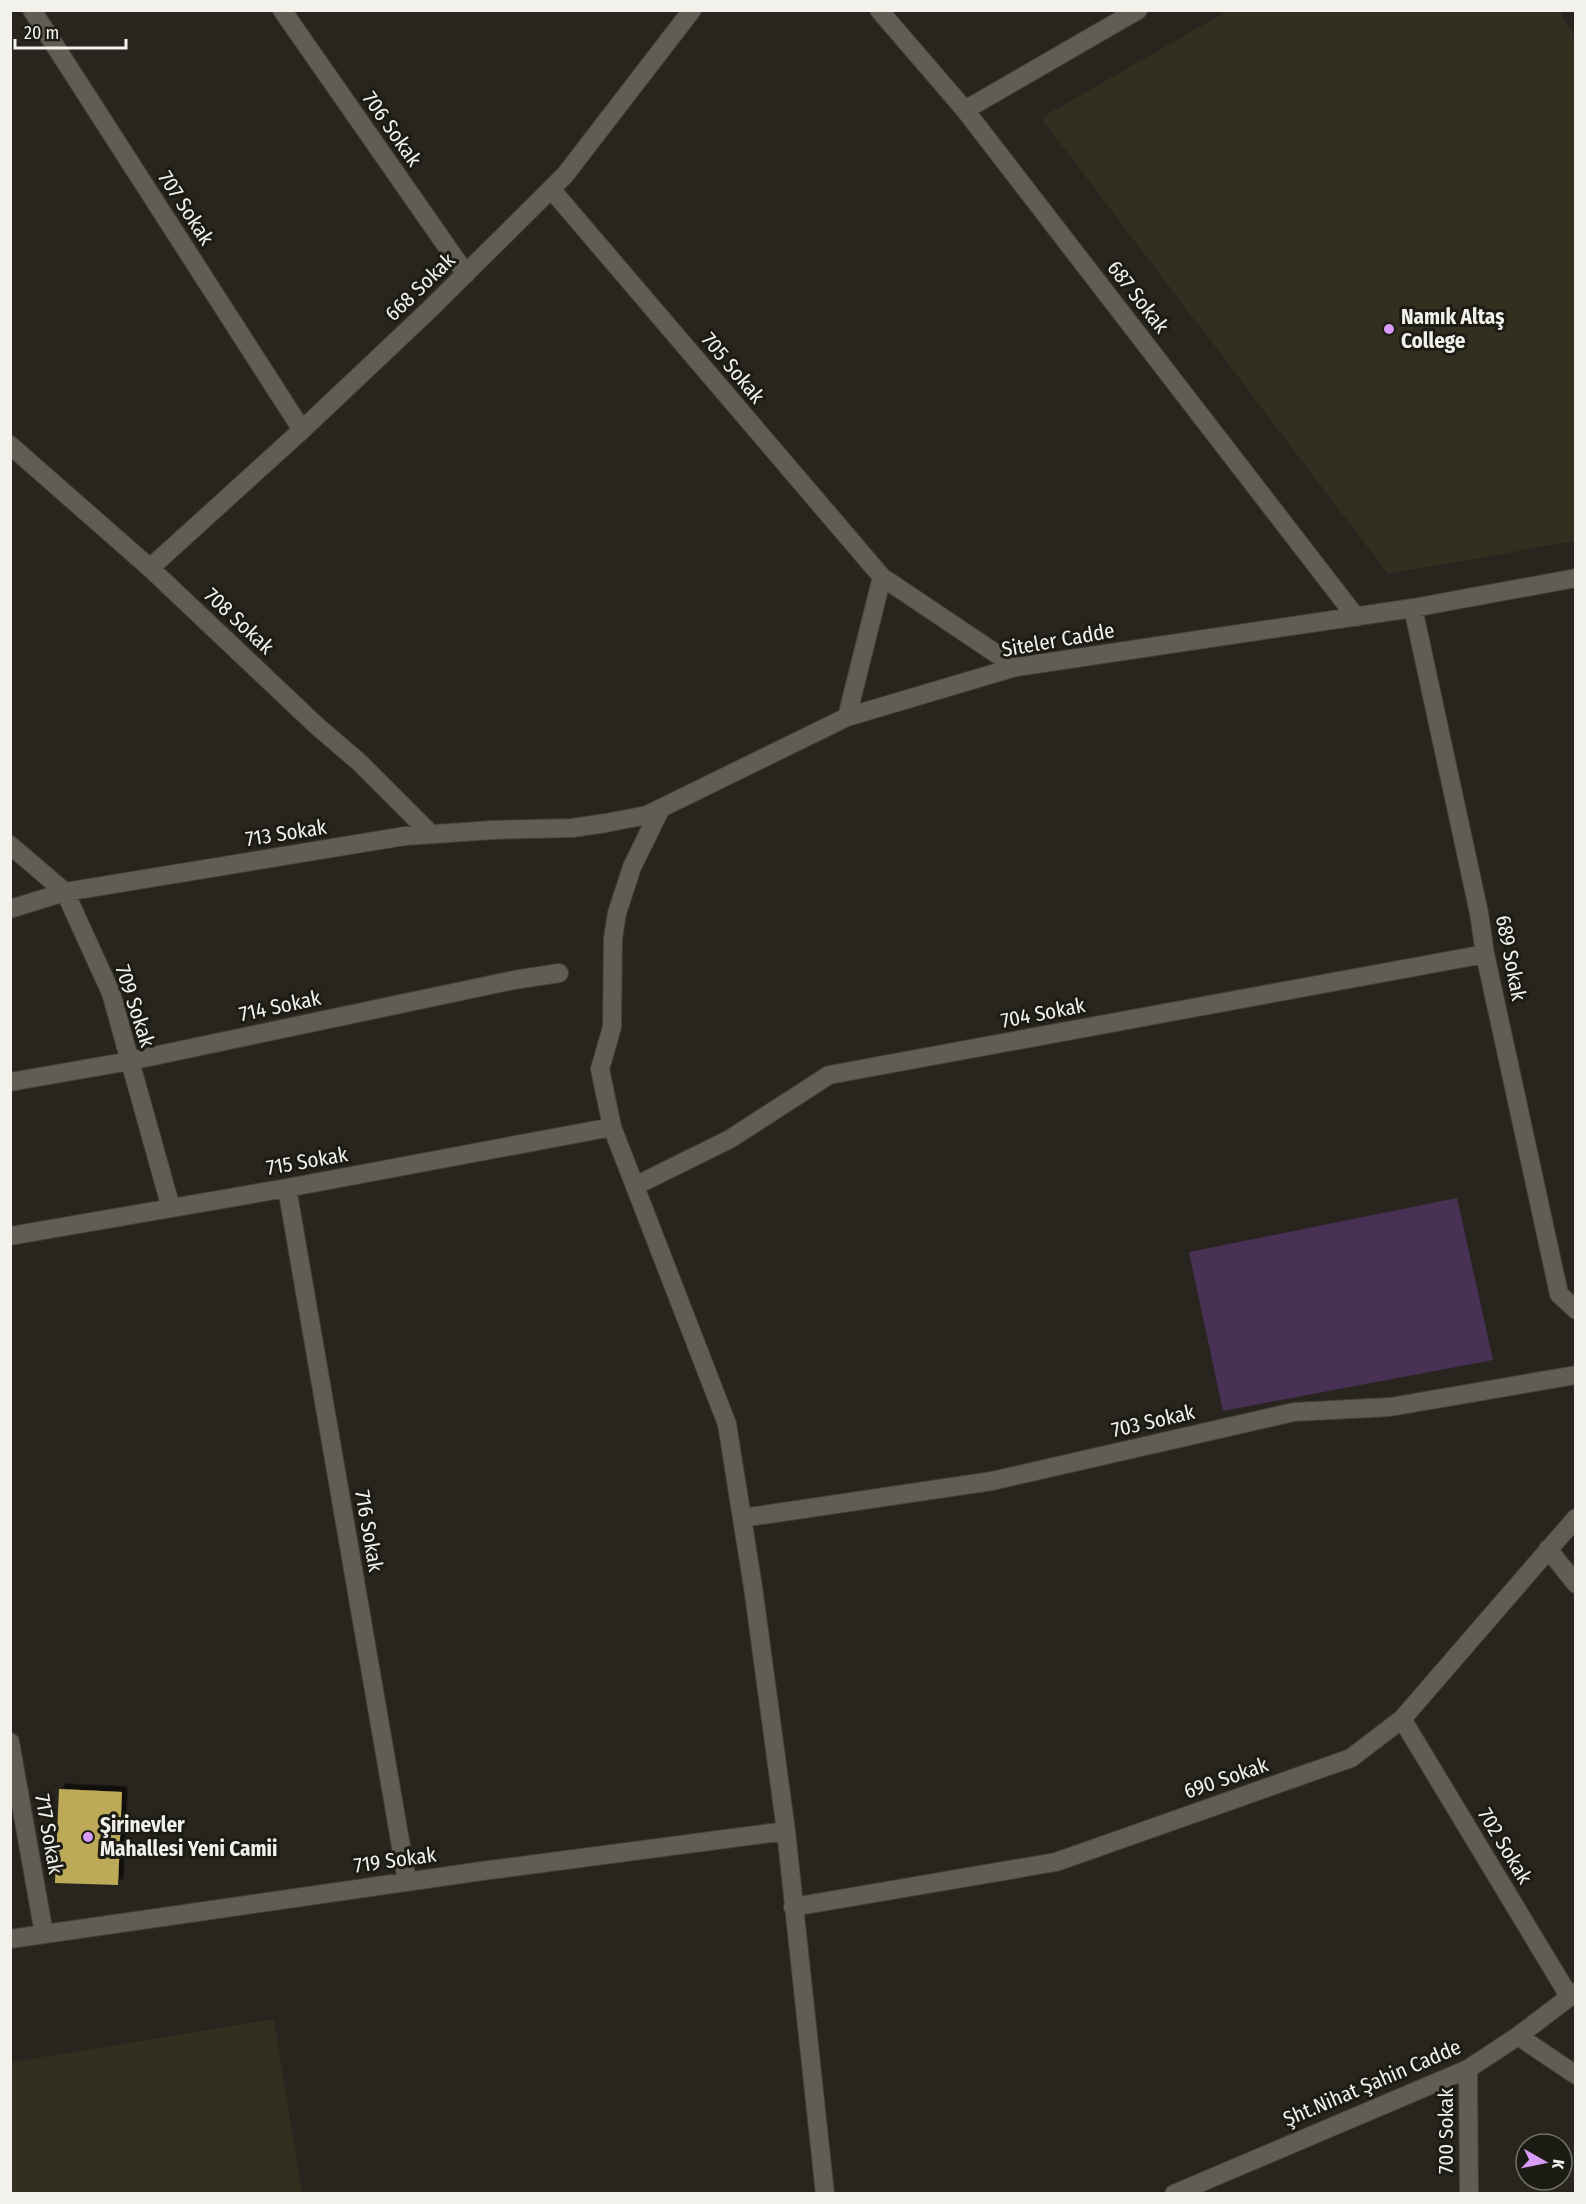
<svg xmlns="http://www.w3.org/2000/svg" width="1586" height="2204" font-family="'Fira Sans Condensed',sans-serif">
  <style>
    .built { fill: #322e20 }
    .green { fill: #483155 }
    .building { fill: #bdaa59; filter: url(#shadow) }
    .lines { fill: none; stroke-linecap: round; stroke-linejoin: round }
    .minor-casing { stroke: #424039; stroke-width: 20 }
    .minor { stroke: #5f5d54; stroke-width: 18 }
    .poi-dot { fill: #d89bf8; stroke: #1d1c14; stroke-width: 2 }
    .labels { text-anchor: middle; dominant-baseline: central; stroke-width: 6; stroke-linejoin: round; paint-order: stroke }
    .street-label { font-size: 21px; fill: #f2f1ec; stroke: #1d1c14 }
    .poi-label { font-size: 21px; font-weight: bold; fill: #f2f1ec; stroke: #1d1c14; text-anchor: start }
  </style>
  <defs>
    <filter id="shadow"><feDropShadow dx="5.5" dy="-5.5" stdDeviation="0" flood-color="#0009"/></filter>
  </defs>
  <rect width="100%" height="100%" fill="#27251d"/>
  <path class="built" d="M1227,11H1560L1576,40L1575,541L1388,574L1041,118Z
    M274,2019L302,2193H11V2062Z"/>
  <path class="green" d="M1457,1198L1493,1360L1223,1411L1189,1252Z"/>
  <path class="building" d="M59,1789L122,1792L118,1885L55,1883Z"/>
  <g class="lines">
    <g class="minor-casing">
      <path id="minor" d="M32,10L302,430
        M282,10L466,274
        M879,10L965,110L1356,617
        M965,110L1138,10
        M551,189L882,577L1016,667
        M10,445L150,568L317,726L359,762L431,834
        M150,568L302,430L429,310L565,175L692,10
        M1413,608L1479,913L1485,954L1559,1294L1576,1310
        M847,717L882,577
        M661,808L632,867L617,913L613,938L612,1027L600,1069L612,1127L727,1424L753,1587L786,1831L825,2194
        M10,845L65,892L111,993L171,1208
        M10,909L65,892L405,836L493,830L572,828L606,823L647,815L847,717L1016,667L1413,608L1576,578
        M10,1082L130,1061L514,980L559,973
        M635,1186L730,1139L829,1075L1485,954
        M287,1188L407,1881
        M10,1236L287,1188L612,1127
        M742,1518L992,1481L1294,1412L1390,1407L1576,1375
        M1548,1549L1576,1584
        M1402,1719L1569,1996
        M10,1742L44,1934
        M793,1907L1056,1862L1351,1758L1402,1719L1576,1518
        M10,1939L482,1871L786,1831
        M1518,2036L1576,2075
        M1468,2069L1469,2194
        M1174,2194L1468,2069L1518,2036L1576,1992"/>
    </g>
    <use href="#minor" class="minor"/>
  </g>
  <g class="poi-dot">
    <circle cx="1389" cy="329" r="6"/>
    <circle cx="88" cy="1837" r="6"/>
  </g>
  <g class="labels">
    <g class="street-label">
      <text transform="translate(392 129) rotate(55)">706 Sokak</text>
      <text transform="translate(186 208) rotate(57)">707 Sokak</text>
      <text transform="translate(420 287) rotate(-44)">668 Sokak</text>
      <text transform="translate(1138 297) rotate(52)">687 Sokak</text>
      <text transform="translate(733 368) rotate(50)">705 Sokak</text>
      <text transform="translate(239 621) rotate(43)">708 Sokak</text>
      <text transform="translate(1058 640) rotate(-10)">Siteler Cadde</text>
      <text transform="translate(286 833) rotate(-9)">713 Sokak</text>
      <text transform="translate(1511 958) rotate(79)">689 Sokak</text>
      <text transform="translate(135 1006) rotate(72)">709 Sokak</text>
      <text transform="translate(280 1006) rotate(-12)">714 Sokak</text>
      <text transform="translate(1043 1013) rotate(-11)">704 Sokak</text>
      <text transform="translate(307 1161) rotate(-10)">715 Sokak</text>
      <text transform="translate(1153 1421) rotate(-13)">703 Sokak</text>
      <text transform="translate(369 1531) rotate(80)">716 Sokak</text>
      <text transform="translate(1226 1778) rotate(-19)">690 Sokak</text>
      <text transform="translate(49 1834) rotate(80)">717 Sokak</text>
      <text transform="translate(1505 1846) rotate(59)">702 Sokak</text>
      <text transform="translate(395 1860) rotate(-8)">719 Sokak</text>
      <text transform="translate(1372 2083) rotate(-23)">Şht.Nihat Şahin Cadde</text>
      <text transform="translate(1446 2131) rotate(-90)">700 Sokak</text>
    </g>
    <g class="poi-label">
      <text x="1401" y="317">Namık Altaş<tspan x="1401" dy="24">College</tspan></text>
      <text x="100" y="1825">Şirinevler<tspan x="100" dy="24">Mahallesi Yeni Camii</tspan></text>
    </g>
  </g>
  <rect width="1586" height="2204" fill="none" stroke="#f2f1ec" stroke-width="24"/>
  <g transform="translate(1544 2162) rotate(99)"><circle r="28" fill="#1d1c14" stroke="#72716a" stroke-width="1.5"/>
  <path d="M0-4.5L10 22L0 15L-10 22Z" fill="#d89bf8"/>
  <text y="-9" font-size="16" font-weight="bold" text-anchor="middle" fill="#f2f1ec">K</text>
  </g>
  <path d="M15 39v9h111v-9" fill="none" stroke="#f2f1ec" stroke-width="3"/>
  <text x="24" y="39" font-size="18" fill="#f2f1ec" stroke="#1d1c14" stroke-width="4.5" paint-order="stroke">20 m</text>
</svg>
